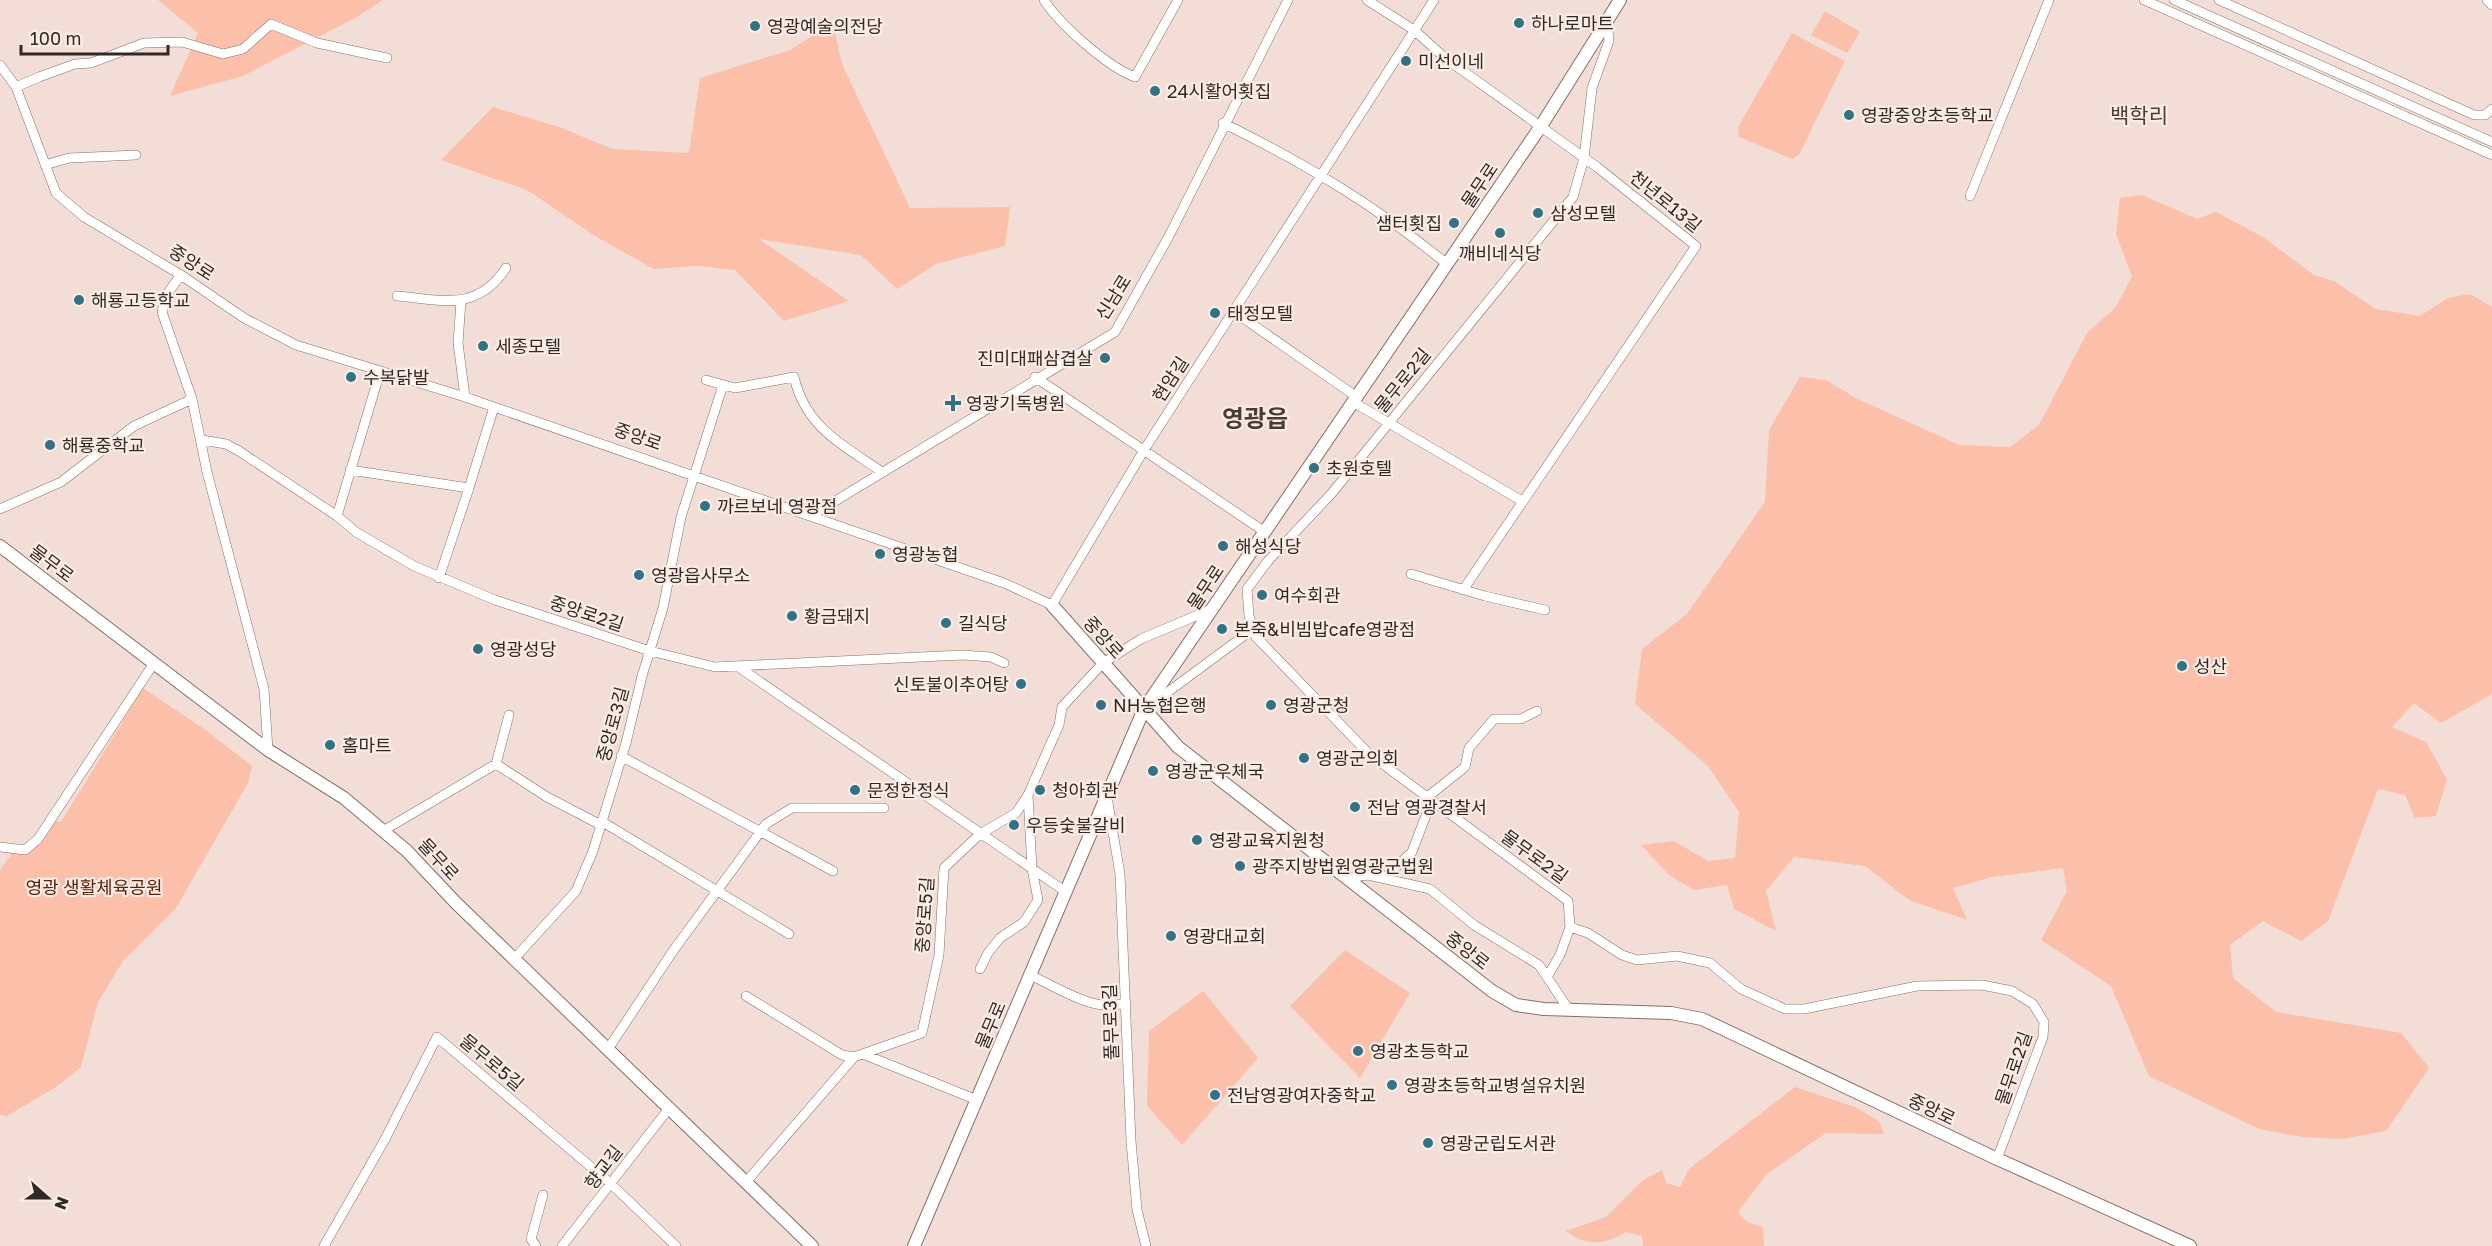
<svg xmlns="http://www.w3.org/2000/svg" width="2492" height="1246" font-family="'Golos Text','Noto Sans KR',sans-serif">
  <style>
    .green { fill: #fcbfa9 }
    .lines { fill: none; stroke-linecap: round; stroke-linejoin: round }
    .street-casing { stroke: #83716b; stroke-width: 10 }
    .secondary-casing { stroke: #83716b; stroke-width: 14 }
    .street { stroke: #fff; stroke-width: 9 }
    .secondary { stroke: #fff; stroke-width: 12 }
    .poi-dot { fill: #327286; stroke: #fcece6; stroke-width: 2 }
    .labels { text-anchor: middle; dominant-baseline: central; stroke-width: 4.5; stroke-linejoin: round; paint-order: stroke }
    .poi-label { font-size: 18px; fill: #312926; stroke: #fcece6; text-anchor: start }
    .street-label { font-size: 18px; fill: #312926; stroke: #fcece6 }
    .park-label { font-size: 18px; fill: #5f2108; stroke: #fcece6 }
    .quarter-label { font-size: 21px; fill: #4c3c36; stroke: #fcece6 }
    .district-label { font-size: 24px; font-weight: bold; fill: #4c3c36; stroke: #fcece6 }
  </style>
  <rect width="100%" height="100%" fill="#f2ded6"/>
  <path class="green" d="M158,0H383L355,18L243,76L170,96L198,33Z
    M1825,11L1860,32L1847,53L1811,35Z
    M833,23L842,64L910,208L1010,207L1005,246L936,264L897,289L861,255L759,239L849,301L784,321L735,270L698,266L654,269L595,236L527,190L441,160L493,107L562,128L612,149L689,153L700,78L790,50Z
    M1792,33L1845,61L1799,155L1792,159L1739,137L1738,127Z
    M2142,195L2197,219L2216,212L2263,237L2314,275L2334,281L2376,309L2420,316L2448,298L2470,294L2492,307V694L2441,723L2414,703L2392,727L2426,742L2447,779L2436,816L2415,818L2405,795L2378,789L2328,921L2301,941L2263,921L2230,945L2233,978L2276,1012L2401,1033L2429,1068L2386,1131L2342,1139L2302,1137L2259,1129L2149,1076L2111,986L2041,940L2067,891L2063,868L1992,877L1953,888L1967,920L1909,900L1865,866L1794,857L1766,891L1776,931L1734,909L1727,885L1694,890L1669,875L1641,845L1674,841L1708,861L1735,858L1739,812L1708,766L1635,704L1642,649L1687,614L1765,502L1769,430L1800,377L1826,380L1856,398L1959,445L2010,447L2039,425L2087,333L2115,308L2132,277L2116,234L2120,198Z
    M143,688L207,731L252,766L248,783L176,908L123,961L98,1002L81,1067L56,1087L7,1116L0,1115V870L13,852L28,854L46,820L61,822Z
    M1345,950L1410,993L1360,1078L1290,1006Z
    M1203,991L1258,1058L1182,1145L1147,1106L1149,1031Z
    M1795,1087L1855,1107L1879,1121L1884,1134L1826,1133L1767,1174L1738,1212L1747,1222L1763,1227L1764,1246H1643L1642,1236L1626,1232C1603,1246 1586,1246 1566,1231L1606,1217L1643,1180L1662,1170L1666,1183L1680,1187L1689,1169Z"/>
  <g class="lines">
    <g class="street-casing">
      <path id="street" d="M1044,0C1060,25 1108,67 1135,77L1178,0
        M1367,0L1414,30L1445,58L1597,167L1696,246L1463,590
        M2144,0L2492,155
        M2174,0L2492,142
        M2219,0L2474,115H2485L2492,109
        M2487,0L2492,5
        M1607,20L1609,41L1592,88L1584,158L1573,197L1332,493L1268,561L1247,589L1249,616L1256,637L1369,754L1568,901L1570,927L1588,933L1622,955L1637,960L1677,956L1710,963L1741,989L1785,1009H1804L1917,986L1982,985L2012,991L2033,1004L2044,1022L2043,1037L1997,1159
        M0,65L16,87L56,193L84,217L181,275L244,318L296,345L465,397L1004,583L1052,605L1144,450L1434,0
        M16,87L39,77L75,64L91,63L144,43L182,42L223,54L243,49L271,24L317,43L387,58
        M1223,123C1308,165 1373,204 1447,264
        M45,165L69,158L136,155
        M1970,196L2049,0
        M181,275L167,294L162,312L192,399L207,472L264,689L268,750
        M397,296C442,300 477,312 506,268
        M461,301L458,343L465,397
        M1233,311L1357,397
        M1035,377L1265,532
        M706,380L735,388L794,377C806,428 842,444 882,472
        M1353,402L1522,501
        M202,440L226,444L239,451L337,516L356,532L414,566L495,600L650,651L715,667L962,655L991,657L1004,663
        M350,470L469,488L494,407
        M0,509L61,482L134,426L192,399
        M812,515L1115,332L1168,238L1288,0
        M337,516L380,372
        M1411,574L1485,596L1545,610
        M439,578L469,488
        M737,666L1066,892
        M1149,706L1253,629
        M621,756L833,871
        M496,764L509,715
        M1107,797L1120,874L1131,1141L1137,1210L1146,1246
        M1426,798L1465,767L1469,748L1494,719H1521L1537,711
        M601,821L789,934
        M383,831L496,764L547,797L599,824
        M0,847L25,850L38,839L154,663
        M1346,878L1368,875L1430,889L1474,925L1539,965L1569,1010
        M1384,878L1412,852L1431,802
        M514,959L576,891L593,851L626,743L642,676L663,608L681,517L723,385
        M980,969L988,953L1000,938L1024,922L1038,900L1032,869L1028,795
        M1030,975C1057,987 1097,1015 1126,1002
        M1547,977L1560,955L1570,927
        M746,996L842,1055L854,1057L922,1033L939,955L944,868L980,834L1016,813L1028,795L1059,725L1062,707L1103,663L1141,639L1212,609
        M608,1049L673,951L766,824L792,808H884
        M863,1054L977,1100
        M746,1182L854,1057
        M324,1246L384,1141L437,1037L610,1183L676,1246
        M536,1246L531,1239L543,1195
        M562,1246L670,1107"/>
    </g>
    <g class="secondary-casing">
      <path id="secondary" d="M0,546L268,750L344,798L407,851L456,903L812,1246
        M1052,605L1178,747L1492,991L1516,1005L1544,1009L1671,1013L1702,1019L1993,1157L2190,1246
        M914,1246L1144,709L1541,126L1620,0"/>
    </g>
    <use href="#street" class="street"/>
    <use href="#secondary" class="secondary"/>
  </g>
  <g class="poi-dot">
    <circle cx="1519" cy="23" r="6"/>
    <circle cx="755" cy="26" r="6"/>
    <circle cx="1406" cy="61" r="6"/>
    <circle cx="1155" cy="91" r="6"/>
    <circle cx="1849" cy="115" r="6"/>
    <circle cx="1538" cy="213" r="6"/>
    <circle cx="1454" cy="223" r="6"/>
    <circle cx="1500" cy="233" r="6"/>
    <circle cx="79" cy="300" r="6"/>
    <circle cx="1215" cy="313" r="6"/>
    <circle cx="483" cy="346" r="6"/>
    <circle cx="1105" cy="358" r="6"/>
    <circle cx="351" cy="377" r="6"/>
    <path d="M950 394h6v6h6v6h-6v6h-6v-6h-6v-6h6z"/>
    <circle cx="50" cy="445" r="6"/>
    <circle cx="1314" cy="468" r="6"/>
    <circle cx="705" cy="506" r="6"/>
    <circle cx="1223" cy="546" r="6"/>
    <circle cx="880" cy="554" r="6"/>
    <circle cx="639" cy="575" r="6"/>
    <circle cx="1262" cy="595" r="6"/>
    <circle cx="792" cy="616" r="6"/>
    <circle cx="946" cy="623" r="6"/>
    <circle cx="1222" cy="629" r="6"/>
    <circle cx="478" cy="649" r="6"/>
    <circle cx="2182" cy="666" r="6"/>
    <circle cx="1021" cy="684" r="6"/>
    <circle cx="1101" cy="705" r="6"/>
    <circle cx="1271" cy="705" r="6"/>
    <circle cx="330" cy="745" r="6"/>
    <circle cx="1304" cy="758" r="6"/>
    <circle cx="1153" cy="771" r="6"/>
    <circle cx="855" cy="790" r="6"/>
    <circle cx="1040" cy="790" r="6"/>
    <circle cx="1355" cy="807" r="6"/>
    <circle cx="1014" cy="825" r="6"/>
    <circle cx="1197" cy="840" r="6"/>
    <circle cx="1240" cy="866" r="6"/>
    <circle cx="1171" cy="936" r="6"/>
    <circle cx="1358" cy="1051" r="6"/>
    <circle cx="1392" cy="1085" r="6"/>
    <circle cx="1215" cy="1095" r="6"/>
    <circle cx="1428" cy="1143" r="6"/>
  </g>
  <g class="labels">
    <g class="poi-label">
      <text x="1531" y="23">하나로마트</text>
      <text x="767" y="26">영광예술의전당</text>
      <text x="1418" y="61">미선이네</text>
      <text x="1167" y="91">24시활어횟집</text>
      <text x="1861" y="115">영광중앙초등학교</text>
      <text x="1550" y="213">삼성모텔</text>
      <text x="1442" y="223" text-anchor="end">샘터횟집</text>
      <text x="1500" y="253" text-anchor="middle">깨비네식당</text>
      <text x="91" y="300">해룡고등학교</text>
      <text x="1227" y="313">태정모텔</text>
      <text x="495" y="346">세종모텔</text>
      <text x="1093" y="358" text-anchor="end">진미대패삼겹살</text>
      <text x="363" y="377">수복닭발</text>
      <text x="966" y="403">영광기독병원</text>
      <text x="62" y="445">해룡중학교</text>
      <text x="1326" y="468">초원호텔</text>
      <text x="717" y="506">까르보네 영광점</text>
      <text x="1235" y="546">해성식당</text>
      <text x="892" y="554">영광농협</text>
      <text x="651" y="575">영광읍사무소</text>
      <text x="1274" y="595">여수회관</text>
      <text x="804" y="616">황금돼지</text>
      <text x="958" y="623">길식당</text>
      <text x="1234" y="629">본죽&amp;비빔밥cafe영광점</text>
      <text x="490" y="649">영광성당</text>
      <text x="2194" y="666">성산</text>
      <text x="1009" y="684" text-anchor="end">신토불이추어탕</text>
      <text x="1113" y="705">NH농협은행</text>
      <text x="1283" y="705">영광군청</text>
      <text x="342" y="745">홈마트</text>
      <text x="1316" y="758">영광군의회</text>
      <text x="1165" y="771">영광군우체국</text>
      <text x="867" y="790">문정한정식</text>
      <text x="1052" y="790">청아회관</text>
      <text x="1367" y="807">전남 영광경찰서</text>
      <text x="1026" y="825">우등숯불갈비</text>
      <text x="1209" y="840">영광교육지원청</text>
      <text x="1252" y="866">광주지방법원영광군법원</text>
      <text x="1183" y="936">영광대교회</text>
      <text x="1370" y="1051">영광초등학교</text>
      <text x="1404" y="1085">영광초등학교병설유치원</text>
      <text x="1227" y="1095">전남영광여자중학교</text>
      <text x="1440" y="1143">영광군립도서관</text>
    </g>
    <g class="street-label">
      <text transform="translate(1479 185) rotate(-56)">물무로</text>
      <text transform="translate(1666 201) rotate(39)">천년로13길</text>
      <text transform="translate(192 262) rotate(33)">중앙로</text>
      <text transform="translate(1113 297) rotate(-58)">신남로</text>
      <text transform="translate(1170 379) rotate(-57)">현암길</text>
      <text transform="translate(1402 380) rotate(-51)">물무로2길</text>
      <text transform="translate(638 436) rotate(19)">중앙로</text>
      <text transform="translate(52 563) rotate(37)">물무로</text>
      <text transform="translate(1205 587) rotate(-56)">물무로</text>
      <text transform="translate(587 613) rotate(18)">중앙로2길</text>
      <text transform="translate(1104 637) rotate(48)">중앙로</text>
      <text transform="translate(612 724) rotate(-75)">중앙로3길</text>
      <text transform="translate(1535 856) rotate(36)">물무로2길</text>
      <text transform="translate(439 859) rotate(47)">물무로</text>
      <text transform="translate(924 915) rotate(-86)">중앙로5길</text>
      <text transform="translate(1468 950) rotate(38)">중앙로</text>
      <text transform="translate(1110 1022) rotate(-92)">풀무로3길</text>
      <text transform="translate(990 1025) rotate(-67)">물무로</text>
      <text transform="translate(492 1062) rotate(40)">물무로5길</text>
      <text transform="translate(2013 1068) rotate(-71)">물무로2길</text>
      <text transform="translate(1932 1109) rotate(25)">중앙로</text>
      <text transform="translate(603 1167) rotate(-53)">향교길</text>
    </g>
    <g class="park-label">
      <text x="94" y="887">영광 생활체육공원</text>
    </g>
    <g class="quarter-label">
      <text x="2139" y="115">백학리</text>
    </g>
    <g class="district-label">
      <text x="1255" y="417">영광읍</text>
    </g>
  </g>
  <g transform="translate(48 1198) rotate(111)" stroke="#fcece6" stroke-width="4.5" paint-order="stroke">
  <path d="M0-4.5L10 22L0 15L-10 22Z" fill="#312926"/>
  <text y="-9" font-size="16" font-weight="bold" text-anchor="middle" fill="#312926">N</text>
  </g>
  <path d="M21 45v9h147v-9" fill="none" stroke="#312926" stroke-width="3"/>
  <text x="30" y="45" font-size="18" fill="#312926" stroke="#fcece6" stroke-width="4.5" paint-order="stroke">100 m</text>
</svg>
